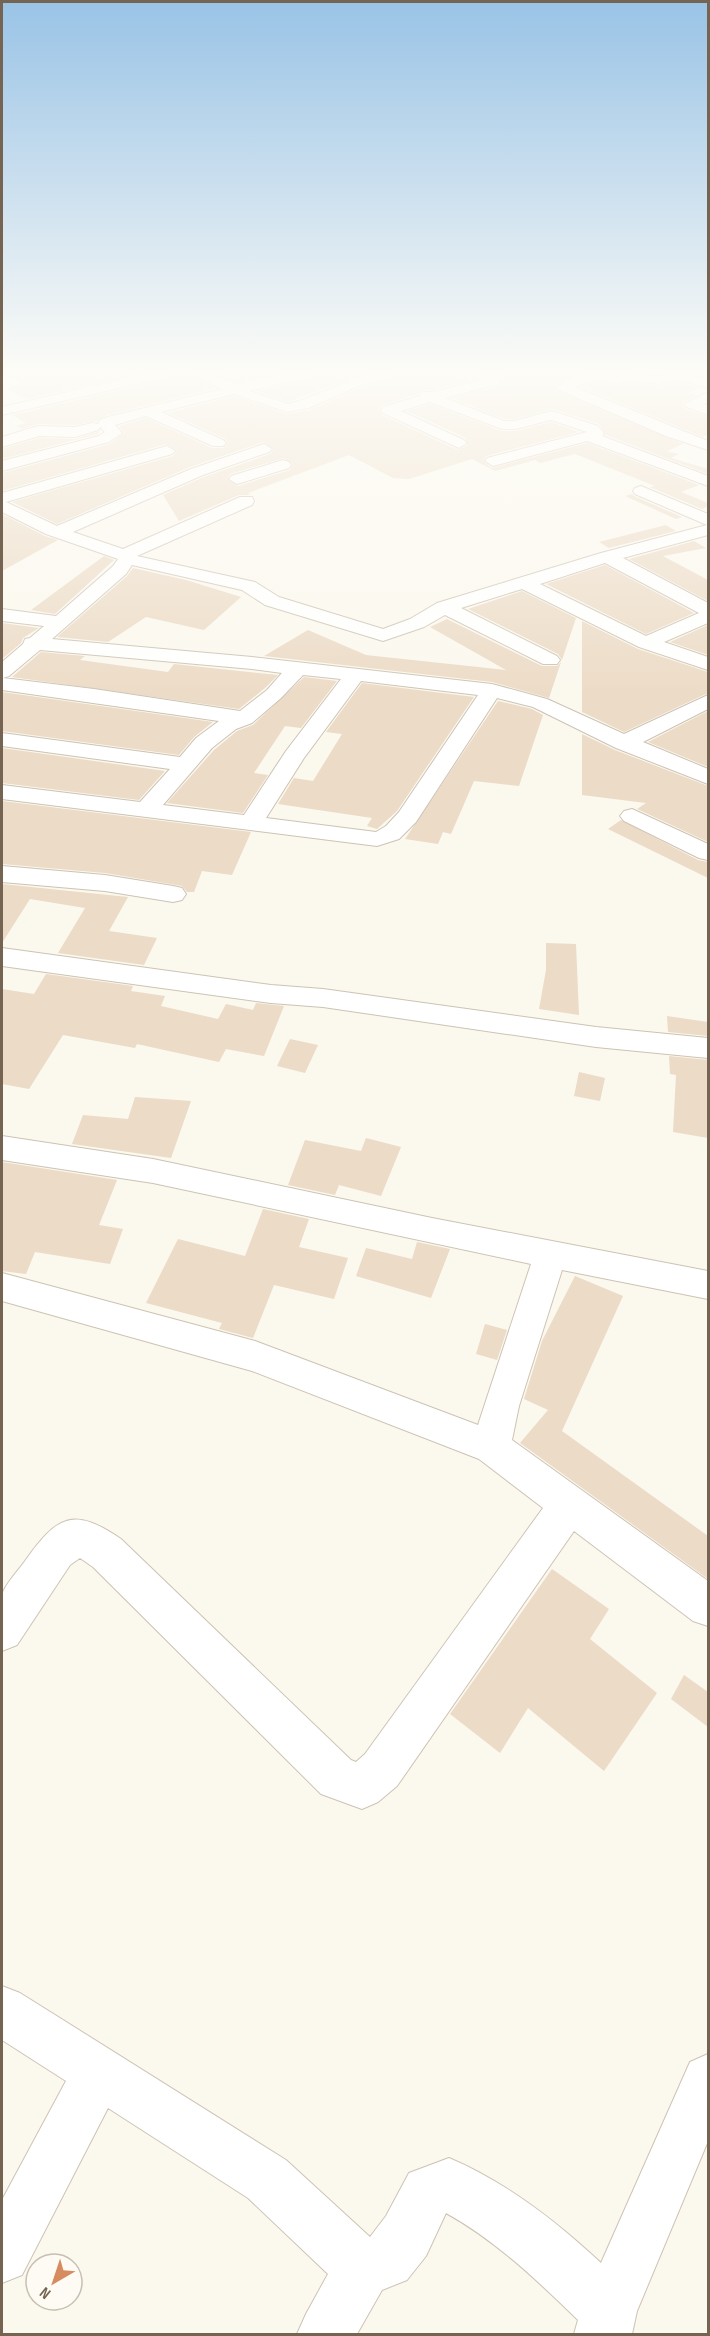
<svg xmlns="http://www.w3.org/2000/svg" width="710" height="2336" font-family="'Sofia Sans Condensed',sans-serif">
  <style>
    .building { fill: #ecdbc6; fill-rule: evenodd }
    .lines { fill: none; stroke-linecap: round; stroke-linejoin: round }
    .minor-casing { stroke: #cdc3b4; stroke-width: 2 }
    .minor { fill: #fff; fill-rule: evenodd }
  </style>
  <rect width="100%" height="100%" fill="#fbf8ee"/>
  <path class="building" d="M3,374H137L27,399L4,388L23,383Z
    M172,374H192L216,388L107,415L97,421L75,425L38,424L22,429L16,426L26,423L12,415L164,380Z
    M225,374H275L237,383L220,375Z
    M309,374H363L288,402L257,391L306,379Z
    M390,374H479L477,379L433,390H422L418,394L382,405L379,409L382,415L458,450L468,445L466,438L407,411L430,404L502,431H517L551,422L579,432L486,456L483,461L492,468L587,443L699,485L681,492L708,503V506L702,509L650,487L655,486L575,454L540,463L535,460L495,471L472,459L409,479L393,478L349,455L248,493L250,494L248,495H239L179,521L163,495L204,477L270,454L274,449L263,442L190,467L57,524L12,502L173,456L177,451L166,444L2,491V473L110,444L124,433L119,426L146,418L212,448H223L228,443L224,438L168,413L234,396L287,414L310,410L357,389L387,379ZM284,458L293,464L290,470L238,486L227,479L230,474Z
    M505,374H577L556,385L557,391L683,444L667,451L679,454L671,458L708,469V474L606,435L599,424L553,409L514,419H504L452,398L499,386Z
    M598,380L617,386L635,382L658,386L678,381L699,388L687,393L697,395L684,402L683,405L686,409L708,417V434L703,437L581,387Z
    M100,431L98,434L2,459V449L39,438L75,439Z
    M632,494L634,496L682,517L676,519L625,496Z
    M2,514L45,536L58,540L2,571Z
    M666,525L676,531L609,548L599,542Z
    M694,541L706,548L663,556L708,580V601L629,559Z
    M104,556L114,560L55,614L31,610Z
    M605,565L694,613L646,634L546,584Z
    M133,568L186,580L241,597L204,630L146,617L108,642L57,637L127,576Z
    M522,591L576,618L562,660L558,654L468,609Z
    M447,619L542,666H557L561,662L549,698L492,682L264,656L308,630L366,655L506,670L430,627Z
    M582,621L638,649L708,672V693L624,732L582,712Z
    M2,623L39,628L23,638L21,643L2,659Z
    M708,625V655L670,642Z
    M41,652L85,656L80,660L168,672L174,664L278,675L265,688L239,709L12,677Z
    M304,677L337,681L301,728L285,726L254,773L268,775L243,813L167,803L214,750L237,731L253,725Z
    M362,683L474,697L397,811L377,829L367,826L372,818L278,804L294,778L313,781L342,734L326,732Z
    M2,692L213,722L194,737L179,755L2,731Z
    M498,701L532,709L543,715L519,786L474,781L451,834L443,832L438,844L405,839Z
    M708,711V767L648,742Z
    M582,734L615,750L708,786V842L637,809L646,803L582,795Z
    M2,748L165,771L139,800L2,783Z
    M2,801L251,832L232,875L202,871L194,892H187L182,886L105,873L2,864Z
    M621,820L698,860L708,862V878L608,829Z
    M2,884L128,897L109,931L157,938L144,965L58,953L85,908L30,899L2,943Z
    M546,943L576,944L579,1015L539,1009L546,970Z
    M46,974L133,986L131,991L165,996L161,1006L218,1019L226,1004L253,1010L256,1003L284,1006L264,1056L226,1049L219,1062L137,1044L135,1048L63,1035L29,1089L2,1084V989L34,994Z
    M667,1016L708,1022V1036L668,1032Z
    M290,1039L318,1045L305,1073L277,1066Z
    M669,1056L708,1060V1138L673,1132L676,1075L670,1074Z
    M579,1072L605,1078L600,1101L574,1096Z
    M135,1097L191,1101L171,1158L72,1144L83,1115L128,1119Z
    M366,1138L401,1147L381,1196L339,1185L335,1195L288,1185L305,1140L361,1151Z
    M2,1162L117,1180L99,1225L123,1229L110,1264L35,1252L26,1274L2,1271Z
    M263,1209L309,1219L299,1247L348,1258L334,1299L274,1285L253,1338L219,1329L222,1323L146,1303L178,1239L245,1256Z
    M417,1242L450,1249L431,1298L356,1276L366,1248L412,1259Z
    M575,1276L623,1296L562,1431L708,1536V1579L520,1443L548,1410L524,1399L542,1341Z
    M485,1324L507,1330L497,1360L476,1354Z
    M552,1569L609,1609L590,1639L657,1693L604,1771L528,1708L500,1753L450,1714Z
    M684,1675L708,1692V1727L671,1699Z"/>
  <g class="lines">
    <g class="minor-casing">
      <path id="minor" d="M146,374H170L163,378L2,415V407Z
        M194,374H212L237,385L284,374H307L305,377L249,391L288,404L300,401L368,374H388L386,377L356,387L309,408L287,412L234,394L161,412L223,440L226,443L223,446H213L146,416L115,425L122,433L109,442L2,471V461L99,436L105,432L100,427L98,430L75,437L39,436L2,447V437L38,426L75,427L93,423L98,424L100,420L108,417L222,389Z
        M482,374H503L498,378L500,381L498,384L445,398L504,421H514L552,411L598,426L604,434L602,436L708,476V486L587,441L493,466L485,461L487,458L587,432L551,420L516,429H502L430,402L401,411L464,440L467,443L459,448L383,413L381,410L383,407L420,396L422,392H433L481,380L479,377Z
        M584,374L657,376L689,374L708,380V388L678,379L657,384L635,380L617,384L598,378L575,387L708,441V450L666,436L559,390L557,387L570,378Z
        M708,392V401L704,404L708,406V415L687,407L685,404Z
        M264,444L272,449L269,452L203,475L73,532L123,549L240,497H252L254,501L252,505L137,556L255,582L279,597L383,629L410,619L437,603L601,553L707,525L635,494L633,491L635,488L641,486L708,514V535L623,558L708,603V623L664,642L708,657V670L639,647L522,589L461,608L557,656L560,660L557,664H543L445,615L424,627L383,641L265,605L242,590L132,565L126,574L52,639L252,657L492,684L547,699L624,734L708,695V709L643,742L708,769V784L616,748L533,707L497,698L416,822L399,839L377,846L2,799V785L140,802L170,769L2,746V733L180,757L196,738L219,721L2,690V662L23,644L25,639L30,638L44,626L2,621V609L56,616L113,566L118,559L46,534L2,512V493L167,446L175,451L172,454L6,502L57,526L191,469ZM605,563L699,613L646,636L540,584ZM40,650L252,669L282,673L267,690L240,711L94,689L3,678L9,676ZM303,675L341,679L286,751L244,815L163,805L212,748L236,729L252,723L281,698ZM361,681L478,695L399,812L386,826L376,832L266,818L304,758Z
        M283,460L289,462L291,465L289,468L237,484L229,479L231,476Z
        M632,809L708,844V860L699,858L624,821L620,816L624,811Z
        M2,866L105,875L173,886L182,888L186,894L182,900L173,902L105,891L2,882Z
        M2,948L271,985L323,989L596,1027L708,1038V1058L596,1047L323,1007L271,1003L2,966Z
        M2,1136L153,1159L432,1218L708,1271V1299L562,1270L519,1406L512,1440L708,1581V1626L693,1621L574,1531L397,1786L378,1802L362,1809L321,1794L93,1567L80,1558L70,1565L17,1645L2,1651C2,1636 0,1609 2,1595C5,1584 18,1571 25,1561C57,1516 73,1506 121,1539L351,1760L356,1762L365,1754L543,1508L479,1459L252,1371L2,1301V1273L255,1341L478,1425L531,1264L153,1183L2,1160Z
        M2,1986L20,1993L286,2160L370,2237L386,2216L409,2173L449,2158C506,2182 556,2221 601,2263L690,2062L708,2054V2141L637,2311L632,2334H574L578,2320C538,2281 495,2240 446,2213L426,2256L407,2280L382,2290L357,2334H297L306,2314L328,2274L248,2198L108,2108L22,2275L2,2283V2200L66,2081L2,2040Z"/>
    </g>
    <use href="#minor" class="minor"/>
  </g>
  <linearGradient id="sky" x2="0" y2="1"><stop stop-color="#99c3e6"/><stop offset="0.53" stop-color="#fdfcf7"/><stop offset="1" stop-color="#fdfcf7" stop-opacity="0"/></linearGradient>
  <rect width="710" height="701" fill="url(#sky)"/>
  <rect width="710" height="2336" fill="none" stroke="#756452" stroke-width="6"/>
  <g transform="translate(54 2282) rotate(219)"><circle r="28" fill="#fefbf4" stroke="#c7bfb3" stroke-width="1.5"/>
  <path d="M0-4.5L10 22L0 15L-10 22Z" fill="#d78c60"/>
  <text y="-9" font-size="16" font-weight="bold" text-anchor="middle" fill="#756452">N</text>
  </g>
</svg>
